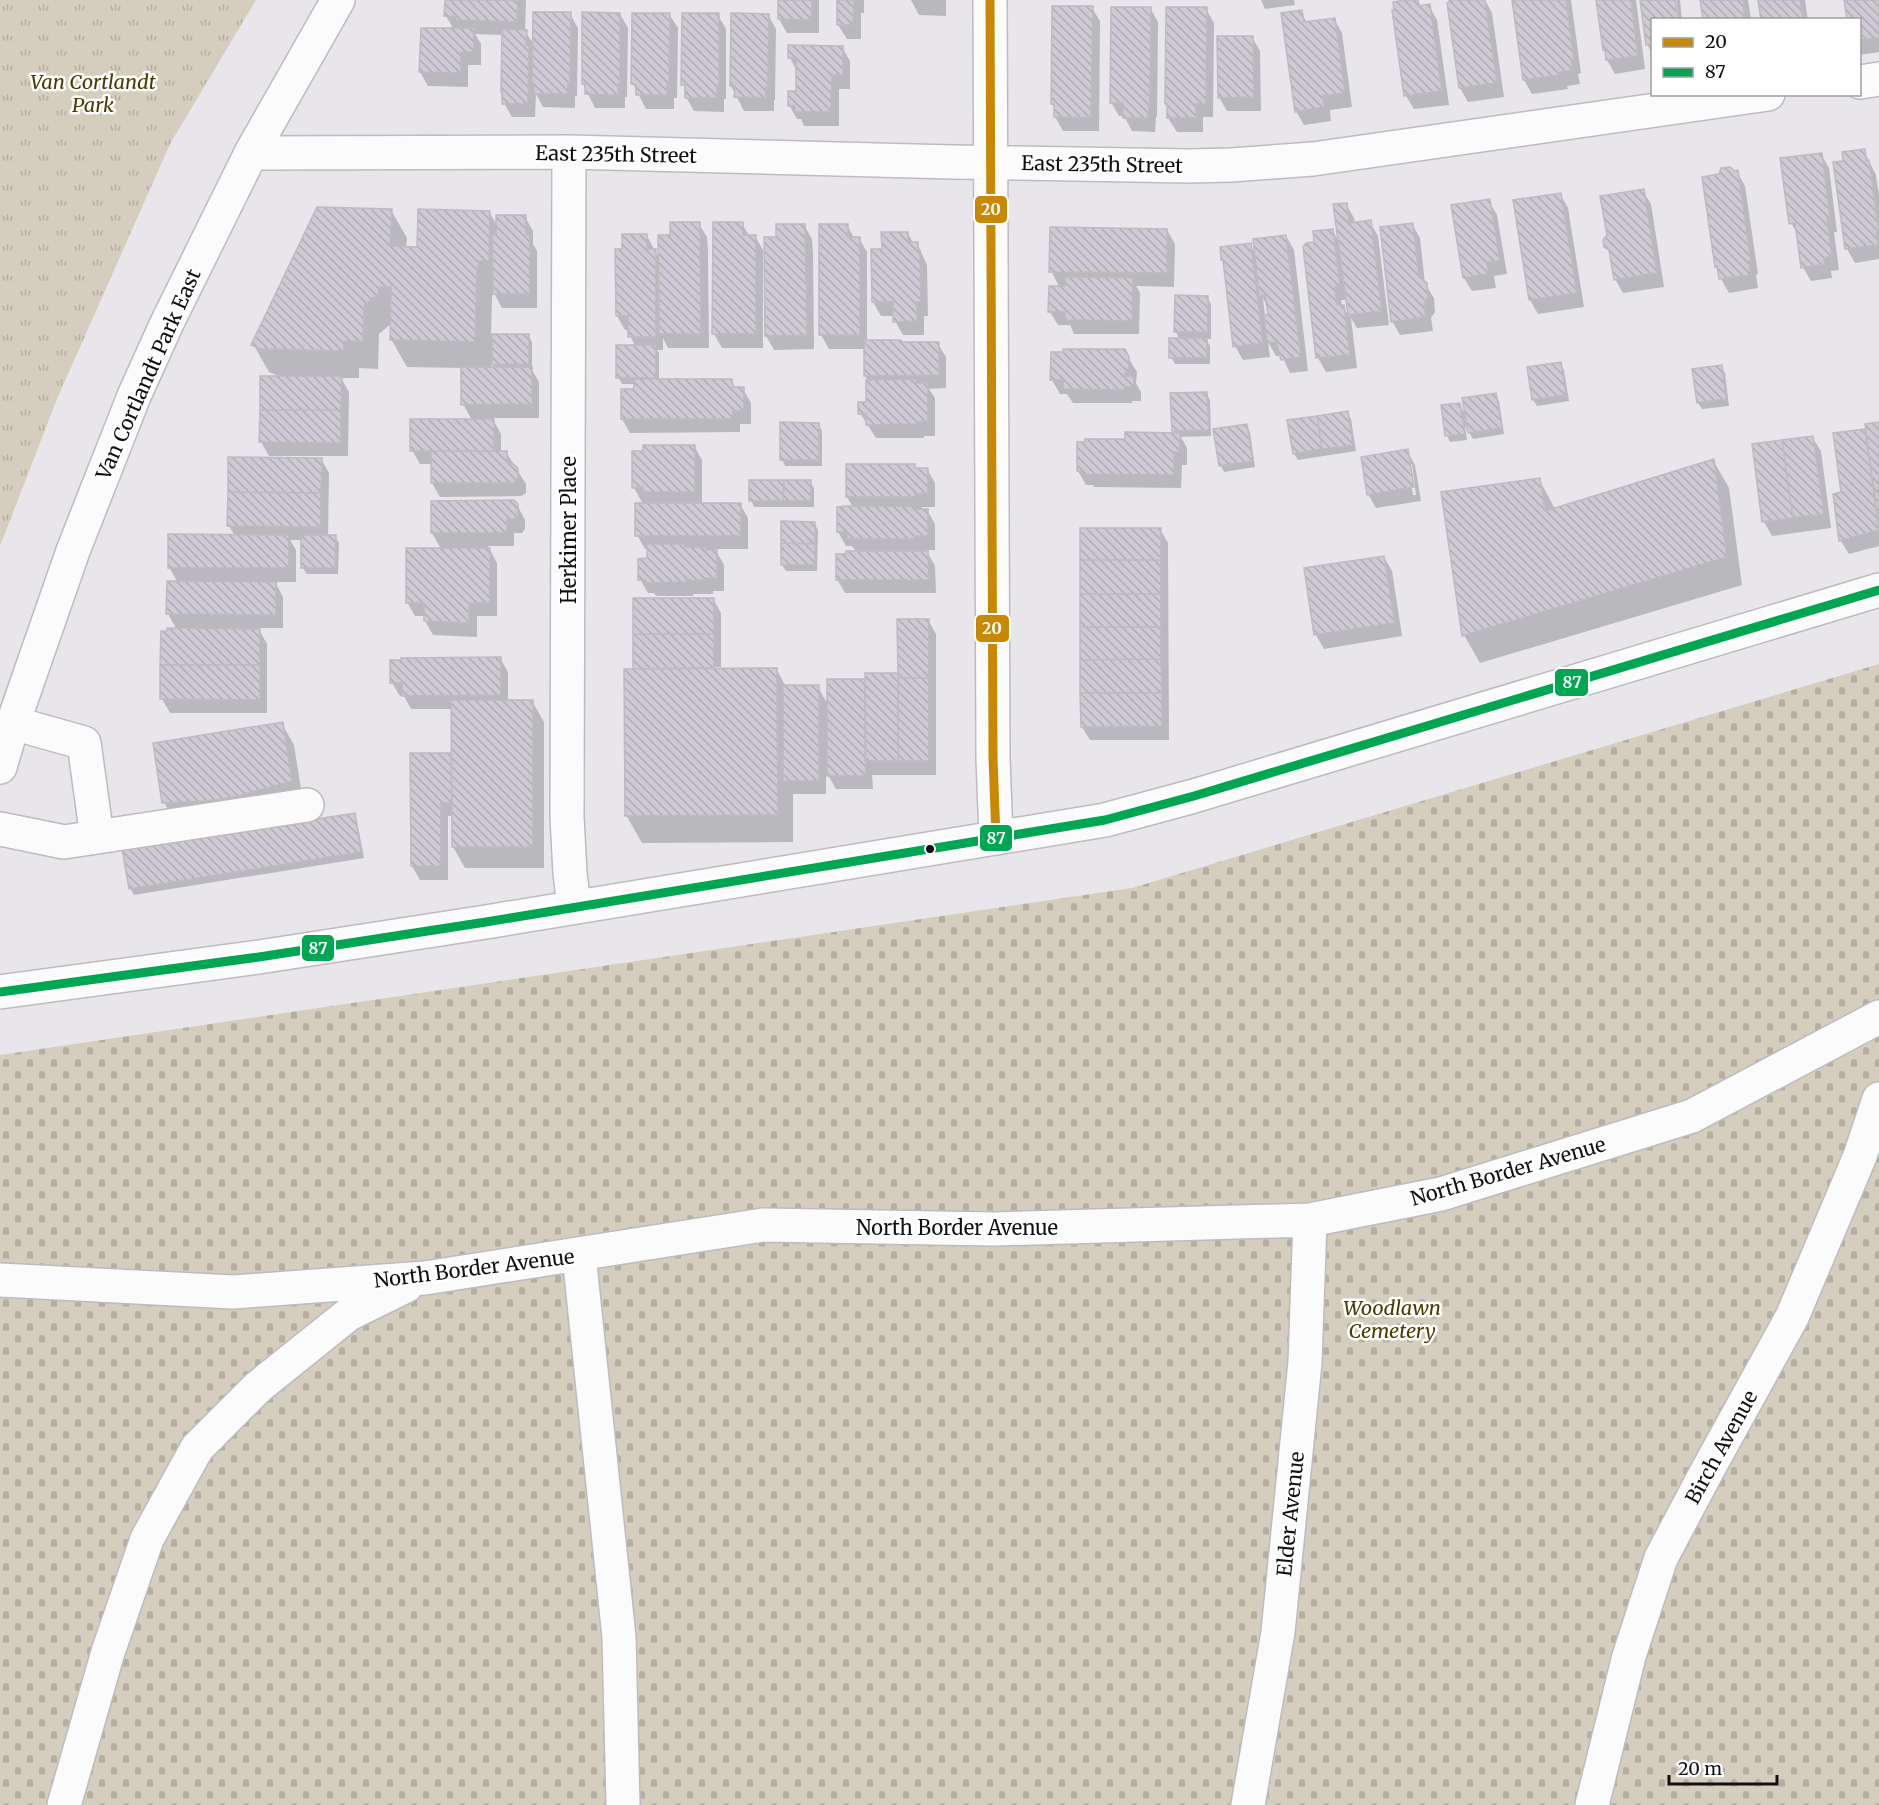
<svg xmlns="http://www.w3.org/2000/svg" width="1879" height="1805" font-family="Merriweather,serif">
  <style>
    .cemetery { fill: url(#cemetery-stones) }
    .park { fill: url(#park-tufts) }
    .shadow { fill: #0003; fill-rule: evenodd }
    .building { fill: url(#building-back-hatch); stroke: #bcbbbe; stroke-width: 1.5 }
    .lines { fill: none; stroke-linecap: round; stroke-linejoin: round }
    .minor-casing { stroke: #bdbbbf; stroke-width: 36 }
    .major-casing { stroke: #bdbbbf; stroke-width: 36 }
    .minor { stroke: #fcfbfc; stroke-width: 33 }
    .major { stroke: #fcfbfc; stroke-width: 33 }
    .bus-1-casing { stroke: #fff; stroke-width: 14 }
    .bus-2-casing { stroke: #fff; stroke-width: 14 }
    .bus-1 { stroke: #c98804; stroke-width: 9 }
    .bus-2 { stroke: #00a651; stroke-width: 9 }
    .bus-dot { fill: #100f12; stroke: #fff; stroke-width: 2 }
    .labels { text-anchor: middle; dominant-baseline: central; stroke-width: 5; stroke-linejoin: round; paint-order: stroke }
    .park-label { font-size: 20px; font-style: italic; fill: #4b3a00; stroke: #fff }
    .street-label { font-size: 20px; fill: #100f12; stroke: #fff }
    .line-badge { stroke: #fff; stroke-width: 2 }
    .badge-label { font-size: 16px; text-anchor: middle; font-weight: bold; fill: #fff }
  </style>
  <defs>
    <pattern id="cemetery-stones" width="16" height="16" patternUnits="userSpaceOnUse" patternTransform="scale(1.5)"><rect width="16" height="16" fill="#d5cdbd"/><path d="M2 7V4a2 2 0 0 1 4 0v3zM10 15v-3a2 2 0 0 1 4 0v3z" fill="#b6afa1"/></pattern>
    <pattern id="park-tufts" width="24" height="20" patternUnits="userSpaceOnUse" patternTransform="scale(1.5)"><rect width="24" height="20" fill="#d5cdbd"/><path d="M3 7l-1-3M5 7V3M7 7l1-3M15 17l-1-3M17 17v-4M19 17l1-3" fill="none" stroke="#b6afa1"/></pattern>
    <pattern id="building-back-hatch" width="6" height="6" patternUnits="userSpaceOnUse" patternTransform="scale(1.5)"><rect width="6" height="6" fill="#cec9d3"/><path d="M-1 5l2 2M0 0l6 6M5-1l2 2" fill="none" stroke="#b0abb4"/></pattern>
  </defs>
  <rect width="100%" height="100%" fill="#e8e6eb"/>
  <path class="cemetery" d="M1879,664V1805H0V1055L1132,888Z"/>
  <path class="park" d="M0,0H256L170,144L57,399L0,546Z"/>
  <path class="shadow" d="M446,0H526L525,31L534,45L570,14L578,28L577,96H575V108L543,107L536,94L535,117H512L504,103L503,35L475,34L481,44V65H468V87L428,86L420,72L422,29L454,30L446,16Z
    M780,0H819V33H787L779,19Z
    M837,0H864V13H861V39H847L838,25L839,3Z
    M911,0H946V16L919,15Z
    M1261,0H1294L1295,5L1265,9Z
    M1417,0L1421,7L1429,6L1437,20L1449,105L1414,109L1406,96Z
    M1450,0H1485L1492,13L1504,97L1468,102L1460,88Z
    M1513,0H1571L1581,73L1578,74L1580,84L1567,86L1568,89L1532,94L1524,80Z
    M1597,0H1636L1645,69L1615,74L1607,60L1604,50Z
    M1641,0H1673L1652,20V53L1647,44Z
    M1676,0H1680L1682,20H1679Z
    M1702,0H1748L1751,20H1704Z
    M1760,0H1805L1808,20H1762Z
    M1879,0V52L1860,55V20Z
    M1053,8H1092L1100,21L1099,131H1063L1055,117V110L1052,104Z
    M1150,8L1158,22L1157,117H1156L1155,132L1132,131L1124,116H1119L1111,102Z
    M1206,9L1214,23L1213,117H1203V132H1177L1168,118L1169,107L1167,103Z
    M1301,12L1307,23L1334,19L1342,33L1352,107L1330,110L1331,121L1304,125L1296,111Z
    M620,14L628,28L627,97H625V108H595L583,84Z
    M669,14L678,28L677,98H674V109H646L633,84Z
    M718,15L726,29V99H724V112L694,111L686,97V90L683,84Z
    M768,15L776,29L775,100H774V111H744L731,86Z
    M1252,37L1260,51L1261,111H1227L1219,97Z
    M842,47L850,61V89H839V126H804L801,119H797L789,105L797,92V71L790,58Z
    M1864,151L1876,175L1879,196V259L1855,263L1847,249L1844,162Z
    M1821,154L1829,168L1837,232H1834L1839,270L1831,271L1832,278L1811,281L1803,267L1799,237L1791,223Z
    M1737,172L1745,186L1758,274L1756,275L1758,288L1729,293L1721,279L1717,266L1703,178Z
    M1643,191L1651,204L1664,287L1623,293L1615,279L1612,257L1606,246Z
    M1560,194L1568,208L1584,307L1538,314L1530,300L1515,201Z
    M1489,201L1497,215L1507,274L1494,276L1496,288L1472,291L1464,278Z
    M1346,204L1354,218L1355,224L1370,222L1378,236L1389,325L1357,328L1351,318L1357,368L1326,372L1318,358L1305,248L1316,243L1332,230L1340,243ZM1341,300H1347L1350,317L1342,306Z
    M391,210L407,238L406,248H418L490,213L497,226L525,217L533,231V244L537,251V308H502L494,293L492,297L491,335H528L532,342V370L539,382V418H492L501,434V452H506L526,484V493L521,496L440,497L432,483V464H420L412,450L472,420L463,404V368L407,367L391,339L392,323L379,334L378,369L359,368V378H341L349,392L348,456H269L261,442L281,377L269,372L253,344ZM491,360L495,368H491Z
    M699,224L707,237L708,251L709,348H668L663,338V350H657L659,353V380H731L736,389H743L751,403V424H740V432L630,433L622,419L635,391V384H622L618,377L636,347L630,336V330H625L617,316L623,250L647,236L660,260L671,237Z
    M742,224L750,237L755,236L763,250V348H722L714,334Z
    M1412,224L1420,238L1425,284L1434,298L1435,312L1431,318L1433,331L1400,335L1392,321Z
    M804,225L812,239L813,253L814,349L774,350L766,336L777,239Z
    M847,225L854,238H859L867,252V342L938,344L946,357V388L929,389L935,398V436H924V438H876L860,413L868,403V381L865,376V349H829L821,335V226Z
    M1167,230L1175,244L1174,287L1136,286L1140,293L1139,334H1074L1070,325H1058L1050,312L1060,288L1051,271Z
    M908,233L913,243H917L927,265L928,316H924V335H903L895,321V316H881L873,302L883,251Z
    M1286,236L1294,250L1308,371L1290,373L1282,356H1276L1268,342L1270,357L1243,360L1235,346L1225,265L1222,260L1250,245L1256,255ZM1263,298L1268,308L1269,316H1265Z
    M1176,297H1207L1211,304V339H1206L1210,346V364H1175L1171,357L1180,340L1176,332Z
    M1124,351L1137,372L1136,383L1141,392V401H1132V403H1073L1067,394H1060L1052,380Z
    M1560,364L1564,370L1569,401L1537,406L1533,400Z
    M1721,367L1725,373L1729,406L1702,409L1698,403Z
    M1206,393L1210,400L1211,436L1181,437L1187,448V465H1182L1181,488L1094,487L1093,485H1086L1078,471L1175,434L1174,431Z
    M1495,394L1499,401L1504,434L1473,439L1465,426L1467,440L1450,442L1447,436L1460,405L1466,416Z
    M1347,413L1351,419L1356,451L1298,460L1294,454L1289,421Z
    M818,424L822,431V466H785L782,459Z
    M1879,424V546L1849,554L1841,541L1834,495L1842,494L1834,434L1867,430Z
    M1246,425L1250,432L1255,467L1224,472L1221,466L1215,430Z
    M1812,437L1821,451L1831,528L1772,536L1764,522L1754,445Z
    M694,446L702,460V504H740L748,518V549H715L724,565V591H713V594H693V596H656L654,593H648L640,579L648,559V549H645L637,535L643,504L634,488Z
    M1407,451L1415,465L1421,501L1376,508L1368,494ZM1408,464H1412L1416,495H1413Z
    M321,459L329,473L328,537H335L339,543L338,574H307L303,568V540H290L296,550V582H275L283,597V628H258L267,644V713H170L162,699L177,630L168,614L178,583L169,567L235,536L229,526Z
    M1713,460L1729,488L1742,585L1480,663L1464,635L1539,479L1555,509Z
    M914,465L916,469H927L935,483V507H922V510H927L935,524V550H926L935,566L936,593H845L837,579L857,553L852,546H846L838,532L854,509L847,497Z
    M810,482L814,488V507H754L751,500Z
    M517,505L525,520V529L522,533H514V546H488L497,563V616H477V637L433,635L425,621V616H415L407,602L441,549L432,533Z
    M814,523L818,530L817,571H786L782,565Z
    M1160,529L1168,543L1169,740H1090L1082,727Z
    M1384,557L1392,571L1402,636L1324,649L1316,635L1306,570Z
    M713,599L721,613V667L636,668V670H777L786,687H818L828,705V680H867V675H899V620H928L936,634V775H872L873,789H836L826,772V794H793V842L642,843L626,815V671H635V600Z
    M500,658L508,672V701H532L544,722V868H465L453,847V816H448V880H420L412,866L450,754L453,759V709H411L404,696H400L392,683Z
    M282,724L294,745L303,802L176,824L164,802Z
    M354,814L357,821L364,858L134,895L130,888Z"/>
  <path class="building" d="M445,0H518L517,22L456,20V17L444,16Z
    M778,0H812L811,20L778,19Z
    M837,0H854L853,25H837Z
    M1406,0H1418L1419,6L1430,4L1442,91L1404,96L1392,10H1394L1393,2Z
    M1449,0H1485L1497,83L1459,88L1447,3L1449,2Z
    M1512,0H1566L1574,59L1571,60L1573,70L1560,72L1561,75L1523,80Z
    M1596,0H1631L1638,56L1606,60L1605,50H1603Z
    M1640,0H1675L1678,20H1652V44L1646,45Z
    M1700,0H1743L1745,20H1703Z
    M1758,0H1800L1803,20H1761Z
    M1844,0H1879V38L1860,40V20H1847Z
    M1052,6H1093L1091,118L1054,117V104H1051Z
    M1111,7H1151L1150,104H1149L1148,118H1123V103H1110Z
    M1166,7H1207L1206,104H1196V118H1167V104H1165Z
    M1302,10L1304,22L1335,18L1345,93L1323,96L1324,107L1295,112L1281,13Z
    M533,12H571L570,83H568V94H534V83H532Z
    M582,12L620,13V84H618V95L585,94V84H582Z
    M632,13H670L669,85H667V95H636V85L631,84Z
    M682,13H719V85H717V98H685V85H681Z
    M731,13L769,14L768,87H766V98L734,97L735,86H730Z
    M421,28H474V52H461V73L419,72Z
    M502,29L527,30L526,45H529L528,104H502V92H501Z
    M1217,36H1253L1254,97L1218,98Z
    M788,45L843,46V75H832L831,112H795V106H788V91H796V58H788Z
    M1865,149L1866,161L1869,160L1879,232L1876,233L1878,245L1845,249L1833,162L1843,161L1842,152Z
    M1822,153L1830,218H1827L1832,256L1824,258L1825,264L1801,268L1795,223L1789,224L1780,158Z
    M1730,167L1735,171L1738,170L1751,261H1749L1751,275L1719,279L1717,266L1715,267L1702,177L1719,174L1721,168Z
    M1644,189L1657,273L1614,280L1609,250L1604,247L1603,240L1607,235L1600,196Z
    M1561,193L1577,293L1529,300L1513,200Z
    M1490,199L1500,261L1487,262L1489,274L1463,278L1451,205Z
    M1347,203L1349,223L1371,220L1382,311L1348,315L1333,204Z
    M317,207L392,209L390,246L417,247L418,209L490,211L489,261H480L477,268L475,342L390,340L391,287H379L378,297H374L364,306L363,342L344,341V351L261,349L251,345Z
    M496,215H526V235H530V294H493L492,235H496Z
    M670,222H700L701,334H659L658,235H670Z
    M713,222H743V235H756V334H712Z
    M1413,223L1419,277L1427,283L1428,297L1424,304L1426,317L1391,322L1380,227Z
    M776,224H805L807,335L765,336L764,237H776Z
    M819,224H848V237H860V335H819Z
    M1050,227L1167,229V273L1049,272Z
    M1333,229L1340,286L1335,287L1337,305H1344L1350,355L1316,358L1303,247L1306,243L1314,242L1313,231Z
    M881,232H908V242H918V250H920L921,302H917V321L893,322V302H872L871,249H882Z
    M622,234H647V249H656V337H628V316H616L615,249H622Z
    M1286,235L1301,357L1281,360L1276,342L1267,343L1264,315H1268L1265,295L1259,296L1253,239Z
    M1251,243L1263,343L1233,347L1223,260H1221L1220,247Z
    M1065,277L1133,278L1132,321L1065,320V312H1048L1049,286H1065Z
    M1175,295L1208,296V332H1174Z
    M492,334H529V364L492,365Z
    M1169,338H1207V358H1169Z
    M864,340H901V342H939V375L864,376Z
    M616,345H656V378H616Z
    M1063,349H1125L1129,357V367L1124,376H1134V387H1125V390L1063,389V380H1050L1051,352H1063Z
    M1561,362L1566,395L1532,400L1527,367Z
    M1722,365L1726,399L1697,403L1692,369Z
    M461,367H532V404L461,405Z
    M260,376H342L341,410H260Z
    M634,379H732L733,387H744V411H733V419H621V389H634Z
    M916,379V383H928V422H917V424L866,425V414H858V402H866V380Z
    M1207,392L1209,430L1172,431L1170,393Z
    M1496,393L1502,428L1468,433L1462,398Z
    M1460,403L1465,434L1445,436L1441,405Z
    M260,410H341V443L259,442Z
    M1348,411L1353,445L1322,449L1317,416Z
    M1317,416L1322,449L1293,454L1287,420Z
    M410,419H494V451H410Z
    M780,422L819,423V460H780Z
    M1879,422V528L1865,424Z
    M1247,424L1253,461L1219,466L1213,429Z
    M1865,429L1879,530L1839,541L1833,494L1841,492L1833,433Z
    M1125,432L1180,433V452H1174V475L1084,474V472L1077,471V442H1085V439H1125Z
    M1813,436L1824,514L1793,518L1782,440Z
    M1782,440L1793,518L1762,522L1752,444Z
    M643,445H695V492H643V487L632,488V451H643Z
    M1408,449L1414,487L1367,495L1361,457Z
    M431,451H507V463H512L518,468V478L513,483H431Z
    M228,457L322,458L321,493L228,492Z
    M1714,459L1727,557L1462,636L1441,492L1540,478L1545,511Z
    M846,464H915V468H928V494H915V497H846Z
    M749,480H784L783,501H749Z
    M784,480H811V501H783Z
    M228,492L321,493V527L227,526Z
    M514,500L518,504V514L514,519H507V533H431V501Z
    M635,503H741V536H635Z
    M847,506H915V509H928V536H914V539H847V532H837V507Z
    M781,521L815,522V544L781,543Z
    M1080,528H1161V560H1080Z
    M168,534L289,535V568H168Z
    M301,535H336L335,568H301Z
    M781,543L815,544V565H781Z
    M647,544H685V547H706V550H717V578H706V580H686V582L646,583V580H638V559L647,558Z
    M406,548H490V603H469V623L424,621V603H406Z
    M846,551H928L929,580H836V554H846Z
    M1384,556L1395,623L1314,635L1304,568Z
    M1080,560H1161V594H1080Z
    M167,581L276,582V615L166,614Z
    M1080,594H1161V627H1080Z
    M633,598H714V634H633Z
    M897,619H929V678H898Z
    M1080,627H1161V659L1080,660Z
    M167,628L260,629V665H160L161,631H167Z
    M633,634H714V668L633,669Z
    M501,657V695L402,696V683H390V660H401V658Z
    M1161,659L1162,693H1080V660Z
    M160,665H260V700L160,699Z
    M777,668L778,815L625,816L624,669Z
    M865,673H898V761H865Z
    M898,678H929V761H898Z
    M827,679H865L866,776H827Z
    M783,685H819V781H783Z
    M1080,693H1162V726L1081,727Z
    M451,700H533V847H452Z
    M283,722L292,781L234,797L206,801L162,803L153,743Z
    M410,753H451L452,803H441V866H411Z
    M355,813L361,852L129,889L122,849Z"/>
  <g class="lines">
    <g class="minor-casing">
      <path id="minor" d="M990,0L993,758L996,838
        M1860,82L1879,79
        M569,152L567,817L570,873L574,907
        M251,153L569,152L952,162L1189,166L1231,165L1313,159L1768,94
        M13,723L84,743L97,837
        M0,767L13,723L73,551L134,396L167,323L251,153L338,0
        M0,829L64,842L307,805
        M579,1255L619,1637L623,1805
        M0,1280L233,1292L425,1278L763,1225L994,1229L1310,1220L1441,1194L1692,1116L1879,1017
        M64,1805L108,1652L147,1539L197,1448L258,1387L349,1314L406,1286
        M1248,1805L1278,1632L1305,1362L1310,1220
        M1592,1805L1629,1656L1661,1558L1707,1471L1792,1317L1860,1156L1879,1099"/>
    </g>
    <g class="major-casing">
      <path id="major" d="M0,992L259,957L486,922L1105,820L1194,796L1879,590"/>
    </g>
    <use href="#minor" class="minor"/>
    <use href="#major" class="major"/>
    <g class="bus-1-casing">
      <path id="bus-1" d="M990,0L993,758L996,838"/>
    </g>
    <g class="bus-2-casing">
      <path id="bus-2" d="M0,992L259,957L486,922L1105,820L1194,796L1879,590"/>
    </g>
    <use href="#bus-1" class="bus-1"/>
    <use href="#bus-2" class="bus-2"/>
  </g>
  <circle class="bus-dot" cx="930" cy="849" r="5"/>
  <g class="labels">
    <g class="park-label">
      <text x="93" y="81">Van Cortlandt<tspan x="93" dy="23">Park</tspan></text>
      <text x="1392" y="1307">Woodlawn<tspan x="1392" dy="23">Cemetery</tspan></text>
    </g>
    <g class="street-label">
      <text transform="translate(616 154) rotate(1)">East 235th Street</text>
      <text transform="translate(1102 164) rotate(1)">East 235th Street</text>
      <text transform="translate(148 374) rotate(-66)">Van Cortlandt Park East</text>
      <text transform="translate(568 530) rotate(-90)">Herkimer Place</text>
      <text transform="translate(1508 1171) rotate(-16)">North Border Avenue</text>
      <text x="957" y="1227">North Border Avenue</text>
      <text transform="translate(474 1268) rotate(-7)">North Border Avenue</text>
      <text transform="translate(1721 1447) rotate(-61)">Birch Avenue</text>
      <text transform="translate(1290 1514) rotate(-84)">Elder Avenue</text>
    </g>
  </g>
  <g class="line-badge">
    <rect x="974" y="195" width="34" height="29" rx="6" fill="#c98804"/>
    <rect x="975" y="614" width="35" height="29" rx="6" fill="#c98804"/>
    <rect x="1554" y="668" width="35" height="29" rx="6" fill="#00a651"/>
    <rect x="979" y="824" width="34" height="28" rx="6" fill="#00a651"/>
    <rect x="301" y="934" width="34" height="28" rx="6" fill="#00a651"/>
  </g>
  <g class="badge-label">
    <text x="991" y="215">20</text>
    <text x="992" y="634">20</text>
    <text x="1572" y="688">87</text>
    <text x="996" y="844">87</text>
    <text x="318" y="954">87</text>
  </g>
  <rect x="1651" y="18" width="210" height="78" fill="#ffffff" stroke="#9f9fa0" stroke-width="1.5"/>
  <rect x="1663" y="38" width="30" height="9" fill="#c98804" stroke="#9f9fa0" stroke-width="1.5"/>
  <text x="1705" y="48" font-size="18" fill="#100f12">20</text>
  <rect x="1663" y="68" width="30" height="9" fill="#00a651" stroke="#9f9fa0" stroke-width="1.5"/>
  <text x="1705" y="78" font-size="18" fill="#100f12">87</text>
  <path d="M1669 1775v9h108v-9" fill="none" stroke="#100f12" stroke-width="3"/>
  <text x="1678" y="1775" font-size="18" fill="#100f12" stroke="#ffffff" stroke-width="4.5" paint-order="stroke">20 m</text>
</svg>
